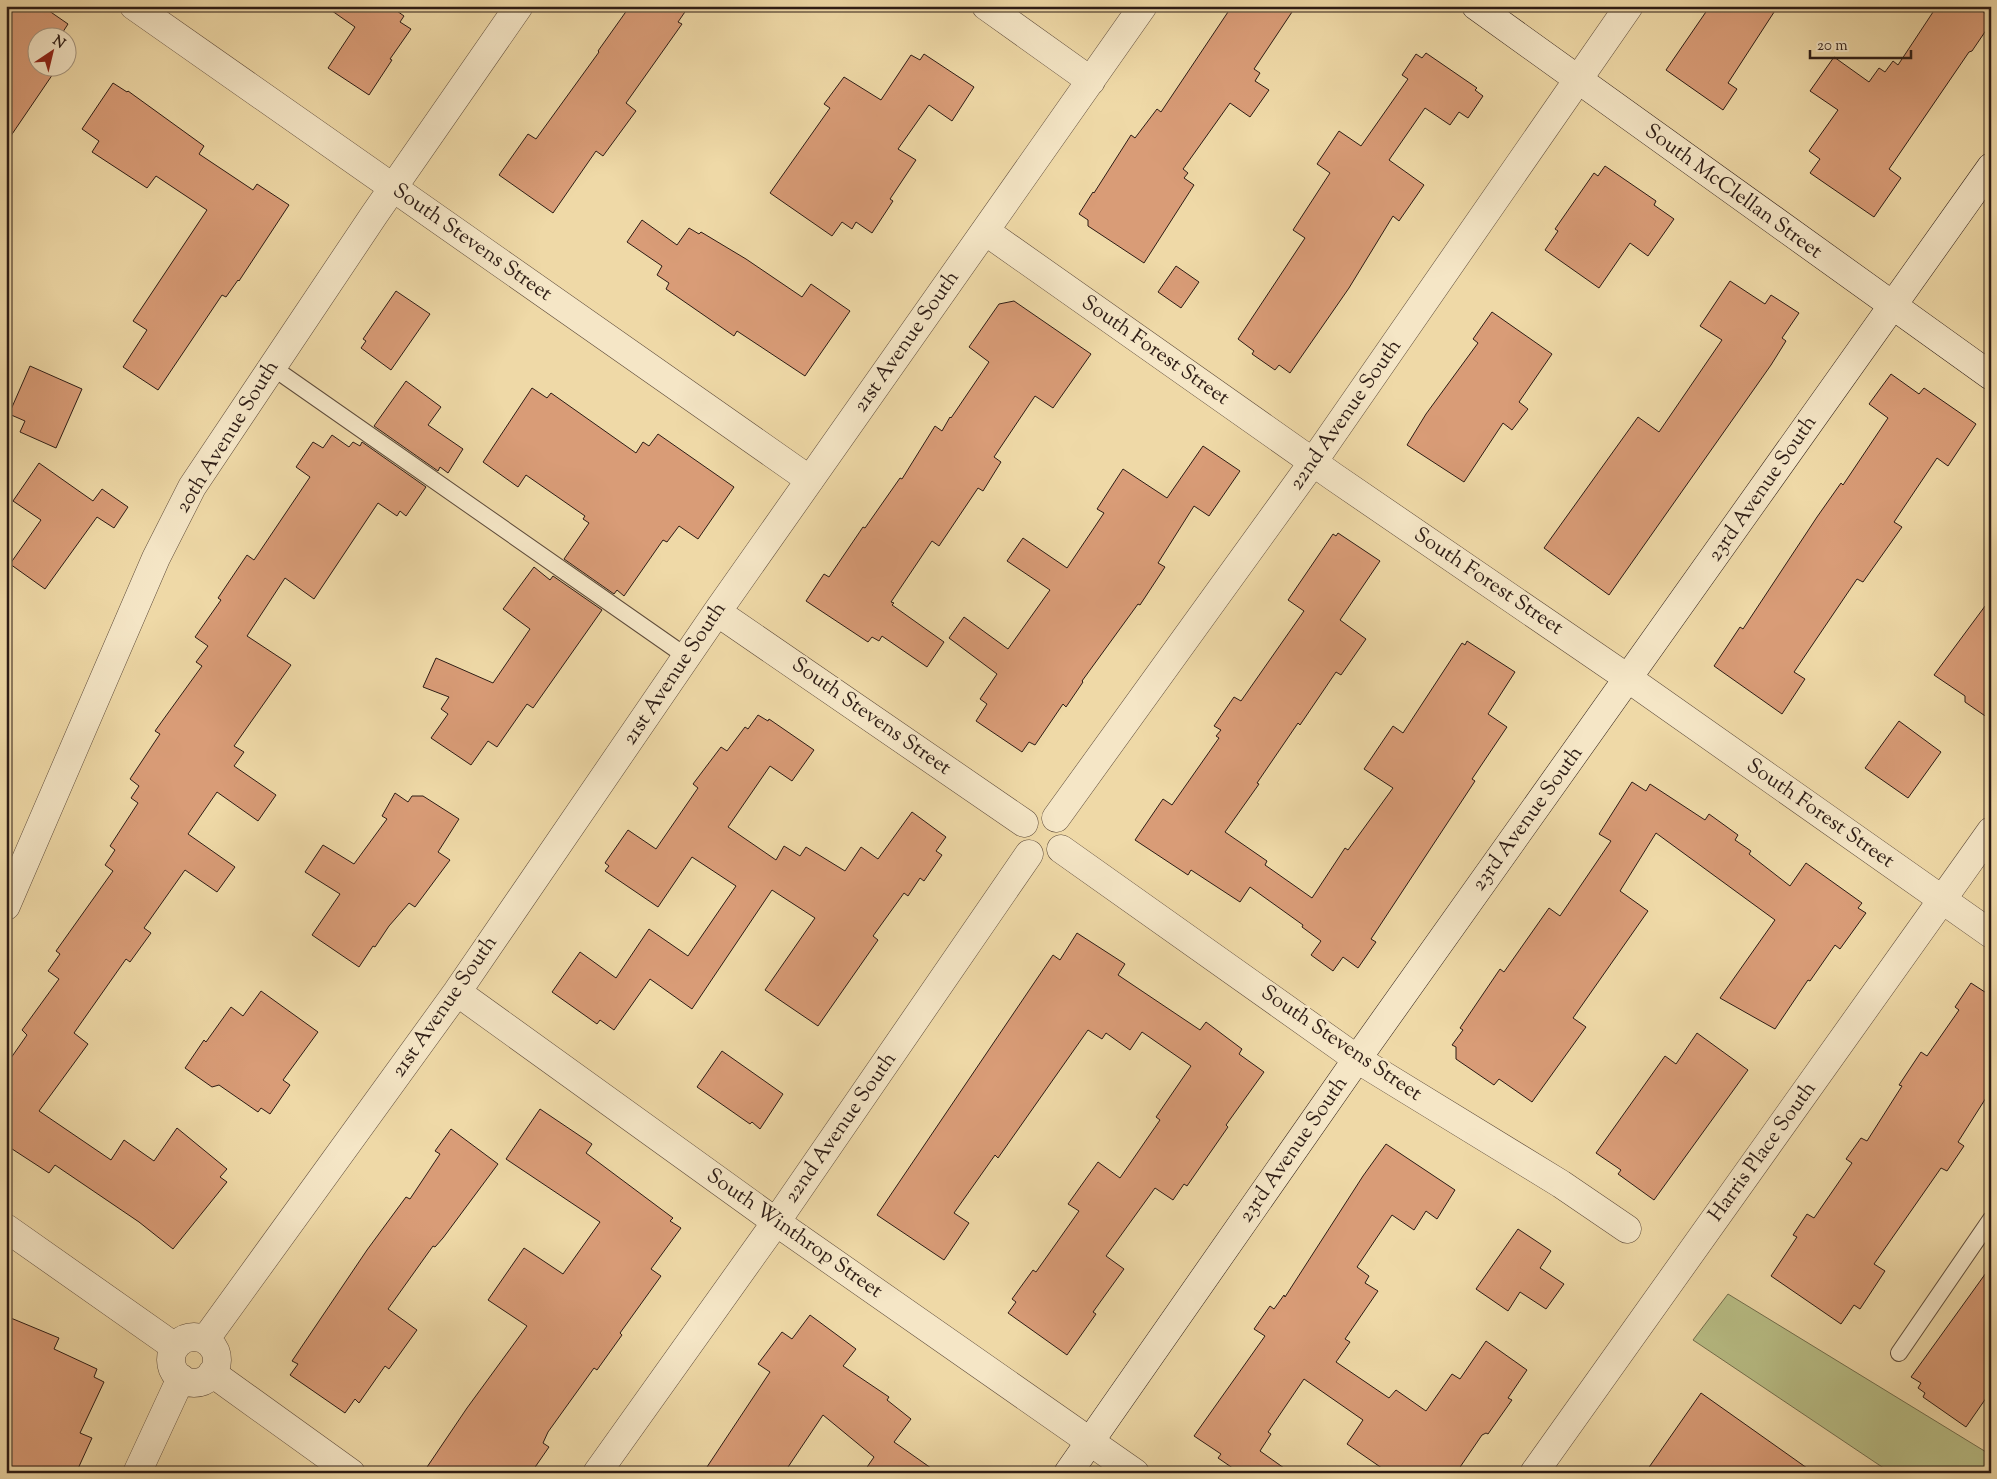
<svg xmlns="http://www.w3.org/2000/svg" width="1997" height="1479" font-family="'Sorts Mill Goudy',serif">
  <style>
    .green { fill: #b9bf87; stroke: #736e4e }
    .building { fill: #d99c77; stroke: #2d1c15 }
    .lines { fill: none; stroke-linecap: round; stroke-linejoin: round }
    .lane-casing { stroke: #5e4b3a; stroke-width: 18 }
    .street-casing { stroke: #5e4b3a; stroke-width: 29 }
    .secondary-casing { stroke: #2d1c15; stroke-width: 29 }
    .lane { stroke: #f5e6c6; stroke-width: 16 }
    .street { stroke: #f5e6c6; stroke-width: 28 }
    .secondary { stroke: #f5e6c6; stroke-width: 28 }
    .labels { text-anchor: middle; dominant-baseline: central; stroke-width: 5; stroke-linejoin: round; paint-order: stroke }
    .street-label { font-size: 21px; fill: #2d1c15; stroke: #f5e6c6 }
  </style>
  <rect width="100%" height="100%" fill="#efd9a7"/>
  <filter id="stains"><feTurbulence type="fractalNoise" baseFrequency=".004" numOctaves="4"/><feColorMatrix values="0 0 0 0 .2 0 0 0 0 .09 0 0 0 0 .02 0 0 0 .5 -.17"/></filter>
  <radialGradient id="worn" r=".72"><stop offset=".6" stop-color="#630" stop-opacity="0"/><stop offset="1" stop-color="#630" stop-opacity=".3"/></radialGradient>
  <path class="green" d="M1728,1294L1991,1455V1473H1891L1693,1340Z"/>
  <path class="building" d="M6,6H42L68,24L59,38H38V68H57L6,143Z
    M325,6H390L404,16L400,22L411,29L390,59L392,60L369,95L328,68L355,27Z
    M630,6H689L678,22L682,24L626,103L636,111L603,156L596,151L553,213L499,175L528,134L536,139L599,52L598,51Z
    M1232,6H1296L1254,69L1260,73L1255,81L1269,90L1250,117L1230,103L1183,169L1188,173L1184,178L1194,185L1144,263L1088,226V220L1079,214L1093,192L1094,193L1131,135L1135,138L1157,109L1161,112Z
    M1710,6H1778L1728,83L1737,89L1723,110L1666,70Z
    M1937,6H1974L1991,17V23L1972,51L1969,52L1889,169L1901,178L1874,217L1810,173L1820,159L1809,151L1838,110L1810,91L1834,57L1869,82L1879,68L1885,72L1893,61L1898,65Z
    M1426,53L1477,88L1475,90L1483,96L1468,118L1459,112L1450,125L1425,108L1389,160L1424,185L1399,221L1393,216L1349,288L1290,373L1279,365L1275,370L1252,354L1254,351L1238,339L1305,238L1293,230L1330,173L1317,164L1339,131L1361,146L1408,79L1402,75L1416,54L1422,58Z
    M924,54L974,87L952,121L929,105L898,149L916,160L890,199L893,201L872,233L856,222L852,229L842,222L832,236L770,193L830,108L824,104L844,77L881,100L911,55L920,60Z
    M113,83L127,92L128,91L204,146L199,154L253,190L257,184L289,205L239,281L238,280L226,297L222,295L158,390L123,367L147,330L133,321L207,210L156,176L147,188L92,152L99,141L82,129Z
    M1605,166L1656,201L1654,205L1674,219L1648,256L1630,243L1599,288L1545,250L1558,231L1555,229L1594,173L1598,176Z
    M642,220L677,245L689,228L699,234L701,232L746,259L802,297L811,284L850,311L805,376L737,331L734,336L666,289L669,283L657,275L662,266L627,242Z
    M1176,266L1199,282L1181,308L1158,292Z
    M1730,281L1765,304L1771,295L1799,313L1782,338L1786,341L1771,365L1609,595L1544,548L1638,417L1659,432L1722,340L1700,326Z
    M396,291L430,314L391,370L361,348L366,341L363,339Z
    M1014,301L1091,354L1053,408L1035,396L994,457L1001,462L983,491L978,488L939,546L932,541L891,602L894,603L892,605L944,642L927,667L882,636L879,641L872,637L868,642L806,601L824,574L829,577L863,527L865,528L900,478L902,479L935,426L942,431L950,417L951,418L989,362L969,347L999,304Z
    M1492,312L1552,354L1519,402L1528,409L1512,430L1503,423L1464,482L1407,445L1426,414L1478,343L1473,339Z
    M30,366L82,389L56,448L20,432L25,421L9,414Z
    M1891,374L1919,394L1924,388L1976,424L1948,466L1937,458L1894,522L1902,527L1863,582L1857,579L1794,672L1805,679L1782,714L1714,666L1740,627L1743,629L1817,517L1841,483L1843,485L1888,418L1869,404Z
    M406,381L441,407L428,425L463,449L448,473L440,467L438,471L374,426Z
    M532,388L547,398L551,393L636,453L643,442L649,446L658,434L734,487L698,539L679,526L667,542L663,540L624,596L617,590L614,594L564,559L589,523L583,519L585,516L526,475L518,487L483,462Z
    M332,435L349,447L353,442L360,446L362,442L426,487L406,516L400,511L397,516L378,503L314,599L285,578L247,636L291,665L234,746L244,752L234,766L276,795L258,821L217,792L188,834L235,867L217,892L185,870L144,928L151,933L130,962L126,959L74,1033L88,1044L39,1111L111,1160L124,1140L154,1161L177,1128L227,1169L220,1177L227,1182L173,1249L139,1222L55,1165L49,1173L6,1145V1065L27,1035L22,1030L59,979L48,971L60,954L56,951L113,871L105,865L115,850L110,846L138,803L131,798L139,786L130,779L160,734L155,731L202,666L196,662L208,646L195,637L221,600L218,598L247,555L254,560L310,477L296,467L313,442L323,448Z
    M1203,446L1240,471L1209,516L1194,506L1158,563L1165,567L1140,605L1138,604L1082,681L1083,682L1066,707L1063,704L1035,745L1029,742L1022,752L976,721L987,704L980,699L997,674L949,638L964,617L1008,649L1050,590L1007,561L1023,538L1067,568L1104,513L1097,509L1123,469L1167,498Z
    M39,463L93,501L102,489L128,507L114,528L97,517L45,589L10,564L41,520L13,501Z
    M1338,533L1380,561L1340,620L1366,639L1341,675L1336,672L1300,725L1298,723L1257,783L1259,784L1225,832L1267,861L1265,865L1312,898L1345,848L1348,850L1393,788L1364,769L1393,726L1403,733L1462,643L1465,645L1467,641L1515,672L1488,714L1507,727L1472,779L1475,781L1371,939L1376,942L1358,968L1343,957L1333,971L1311,955L1321,941L1302,927L1303,925L1250,887L1240,902L1191,870L1188,875L1135,840L1163,799L1172,805L1219,738L1216,736L1221,730L1214,726L1234,697L1241,701L1304,611L1288,600L1333,534L1336,536Z
    M534,567L550,580L553,576L602,610L533,708L527,704L497,747L488,741L471,765L431,738L448,714L441,709L449,697L423,687L436,658L493,683L530,629L503,609Z
    M1991,598V720L1965,702V696L1934,675Z
    M758,715L768,721L769,719L814,750L792,781L770,766L728,827L776,860L784,846L800,856L806,847L845,871L861,847L878,859L912,812L946,837L936,851L942,855L924,881L920,878L908,896L904,893L873,936L878,940L818,1026L765,990L815,918L772,890L692,1009L650,979L614,1030L600,1020L597,1024L552,992L580,952L616,978L649,929L688,956L736,886L692,857L658,907L605,871L609,866L605,863L628,830L656,849L698,788L693,784L721,747L727,751L745,727L748,729Z
    M1899,721L1941,752L1908,798L1865,768Z
    M1632,782L1646,791L1650,784L1705,820L1709,814L1738,835L1735,840L1751,851L1749,854L1790,886L1806,863L1862,903L1858,908L1866,913L1840,949L1835,945L1810,981L1808,980L1775,1029L1720,998L1775,920L1656,833L1620,891L1648,911L1573,1018L1586,1027L1532,1102L1499,1079L1494,1085L1456,1059V1047L1452,1045L1463,1030L1460,1028L1500,969L1504,972L1549,908L1560,916L1611,841L1599,834Z
    M395,793L408,802L412,796H423L459,819L438,852L450,860L415,907L409,903L389,926L375,947L373,946L359,967L312,935L340,894L305,872L323,845L354,864L387,819L382,816Z
    M1077,933L1125,964L1118,975L1200,1030L1206,1022L1242,1049L1239,1054L1264,1072L1226,1125L1228,1127L1187,1186L1184,1184L1173,1200L1155,1188L1106,1256L1124,1269L1093,1312L1096,1314L1067,1355L1008,1313L1016,1302L1012,1299L1033,1270L1036,1272L1079,1211L1068,1204L1098,1162L1120,1178L1160,1120L1156,1117L1191,1066L1142,1032L1130,1050L1106,1033L1102,1039L1088,1030L998,1158L995,1155L954,1213L969,1223L944,1260L877,1215L1053,955L1060,960Z
    M1971,983L1991,996V1090L1958,1142L1964,1146L1947,1171L1941,1168L1874,1264L1885,1271L1860,1309L1854,1305L1841,1324L1771,1276L1797,1237L1793,1235L1807,1214L1814,1218L1852,1163L1846,1159L1861,1138L1867,1141L1902,1086L1899,1085L1921,1052L1927,1056L1959,1010L1955,1007Z
    M261,991L318,1032L283,1080L290,1085L270,1114L261,1108L258,1112L219,1085L212,1087L185,1068L204,1040L206,1042L231,1007L243,1016Z
    M1697,1033L1748,1070L1654,1200L1618,1174L1621,1170L1596,1153L1665,1056L1676,1064Z
    M722,1051L783,1094L760,1129L752,1122L750,1124L697,1087Z
    M540,1109L592,1144L586,1153L673,1218L670,1221L681,1228L651,1269L661,1276L620,1333L622,1335L597,1370L594,1368L548,1432L543,1443L549,1447L531,1473H423L467,1408L527,1326L488,1300L524,1248L563,1274L600,1222L506,1159Z
    M451,1129L498,1164L443,1238L435,1247L433,1246L388,1309L417,1330L389,1369L385,1366L359,1403L355,1399L345,1413L290,1375L298,1364L292,1361L367,1250L406,1197L410,1199L440,1154L435,1151Z
    M1386,1144L1455,1190L1437,1219L1426,1211L1414,1230L1392,1215L1357,1267L1369,1276L1365,1283L1378,1291L1345,1339L1350,1342L1336,1362L1389,1398L1396,1390L1426,1411L1452,1374L1460,1379L1486,1341L1527,1370L1508,1398L1512,1400L1488,1434L1486,1433L1482,1435L1456,1473H1389L1347,1444L1363,1420L1304,1379L1268,1432L1271,1434L1260,1451L1291,1473H1240L1218,1458L1221,1454L1194,1436L1265,1336L1254,1329L1270,1306L1274,1309L1284,1295L1285,1297L1363,1176Z
    M1518,1229L1551,1251L1540,1268L1564,1284L1546,1309L1520,1292L1508,1311L1476,1289Z
    M1991,1266V1391L1966,1427L1923,1397L1925,1393L1918,1388L1921,1383L1911,1377Z
    M810,1315L856,1349L843,1366L889,1397L887,1400L911,1419L894,1442L938,1473H863L874,1457L823,1415L784,1473H703L770,1372L758,1364L782,1332L792,1339Z
    M6,1316L59,1338L54,1349L97,1369L94,1377L104,1382L80,1433L92,1438L76,1473H6Z
    M1701,1393L1814,1473H1645Z"/>
  <g class="lines">
    <g class="lane-casing">
      <path id="lane" d="M272,367L687,657
        M1899,1353L1991,1219"/>
    </g>
    <g class="street-casing">
      <path id="street" d="M134,6L810,480
        M986,6L1091,81
        M985,231L1334,477L1629,679L1991,934
        M717,612L1024,823
        M1056,818L1313,462L1629,6
        M1061,849L1357,1059L1561,1184L1627,1229
        M6,906L156,558L192,487L374,215L519,6
        M457,992L776,1222L1135,1473
        M6,1228L175,1347
        M171 1360a23 23 0 1 1 46 0a23 23 0 1 1-46 0Z
        M205,1340L457,992L717,612L1143,6
        M212,1373L351,1473
        M137,1473L181,1378
        M597,1473L776,1222L1029,854
        M1534,1473L1991,831"/>
    </g>
    <g class="secondary-casing">
      <path id="secondary" d="M1476,6L1991,376
        M1068,1473L1357,1059L1991,167"/>
    </g>
    <use href="#lane" class="lane"/>
    <use href="#street" class="street"/>
    <use href="#secondary" class="secondary"/>
  </g>
  <g class="labels">
    <g class="street-label">
      <text transform="translate(1733 192) rotate(36)">South McClellan Street</text>
      <text transform="translate(472 243) rotate(35)">South Stevens Street</text>
      <text transform="translate(907 342) rotate(-55)">21st Avenue South</text>
      <text transform="translate(1155 351) rotate(35)">South Forest Street</text>
      <text transform="translate(1346 415) rotate(-55)">22nd Avenue South</text>
      <text transform="translate(228 437) rotate(-58)">20th Avenue South</text>
      <text transform="translate(1763 489) rotate(-55)">23rd Avenue South</text>
      <text transform="translate(1488 582) rotate(34)">South Forest Street</text>
      <text transform="translate(675 674) rotate(-56)">21st Avenue South</text>
      <text transform="translate(871 717) rotate(35)">South Stevens Street</text>
      <text transform="translate(1820 814) rotate(35)">South Forest Street</text>
      <text transform="translate(1528 819) rotate(-54)">23rd Avenue South</text>
      <text transform="translate(445 1007) rotate(-55)">21st Avenue South</text>
      <text transform="translate(1341 1044) rotate(34)">South Stevens Street</text>
      <text transform="translate(841 1128) rotate(-55)">22nd Avenue South</text>
      <text transform="translate(1294 1150) rotate(-55)">23rd Avenue South</text>
      <text transform="translate(1763 1152) rotate(-54)">Harris Place South</text>
      <text transform="translate(794 1234) rotate(35)">South Winthrop Street</text>
    </g>
  </g>
  <rect width="1997" height="1479" fill="none" stroke="#efd9a7" stroke-width="25"/>
  <rect x="8" y="8" width="1982" height="1464" fill="none" stroke="#2d1c15" stroke-width="2.5"/>
  <rect x="12" y="12" width="1972" height="1454" fill="none" stroke="#2d1c15"/>
  <g transform="translate(52 52) rotate(35)"><circle r="24" fill="#f5e6c6" stroke="#a5957f"/>
  <path d="M0-4L9 19L0 12L-9 19Z" fill="#8f2418"/>
  <text y="-8" font-size="14" font-weight="bold" text-anchor="middle" fill="#2d1c15">N</text>
  </g>
  <path d="M1810 50v8h101v-8" fill="none" stroke="#2d1c15" stroke-width="2.5"/>
  <text x="1817" y="50" font-size="15" fill="#2d1c15" stroke="#f5e6c6" stroke-width="4" paint-order="stroke">20 m</text>
  <rect width="100%" height="100%" filter="url(#stains)"/>
  <rect width="100%" height="100%" fill="url(#worn)"/>
</svg>
